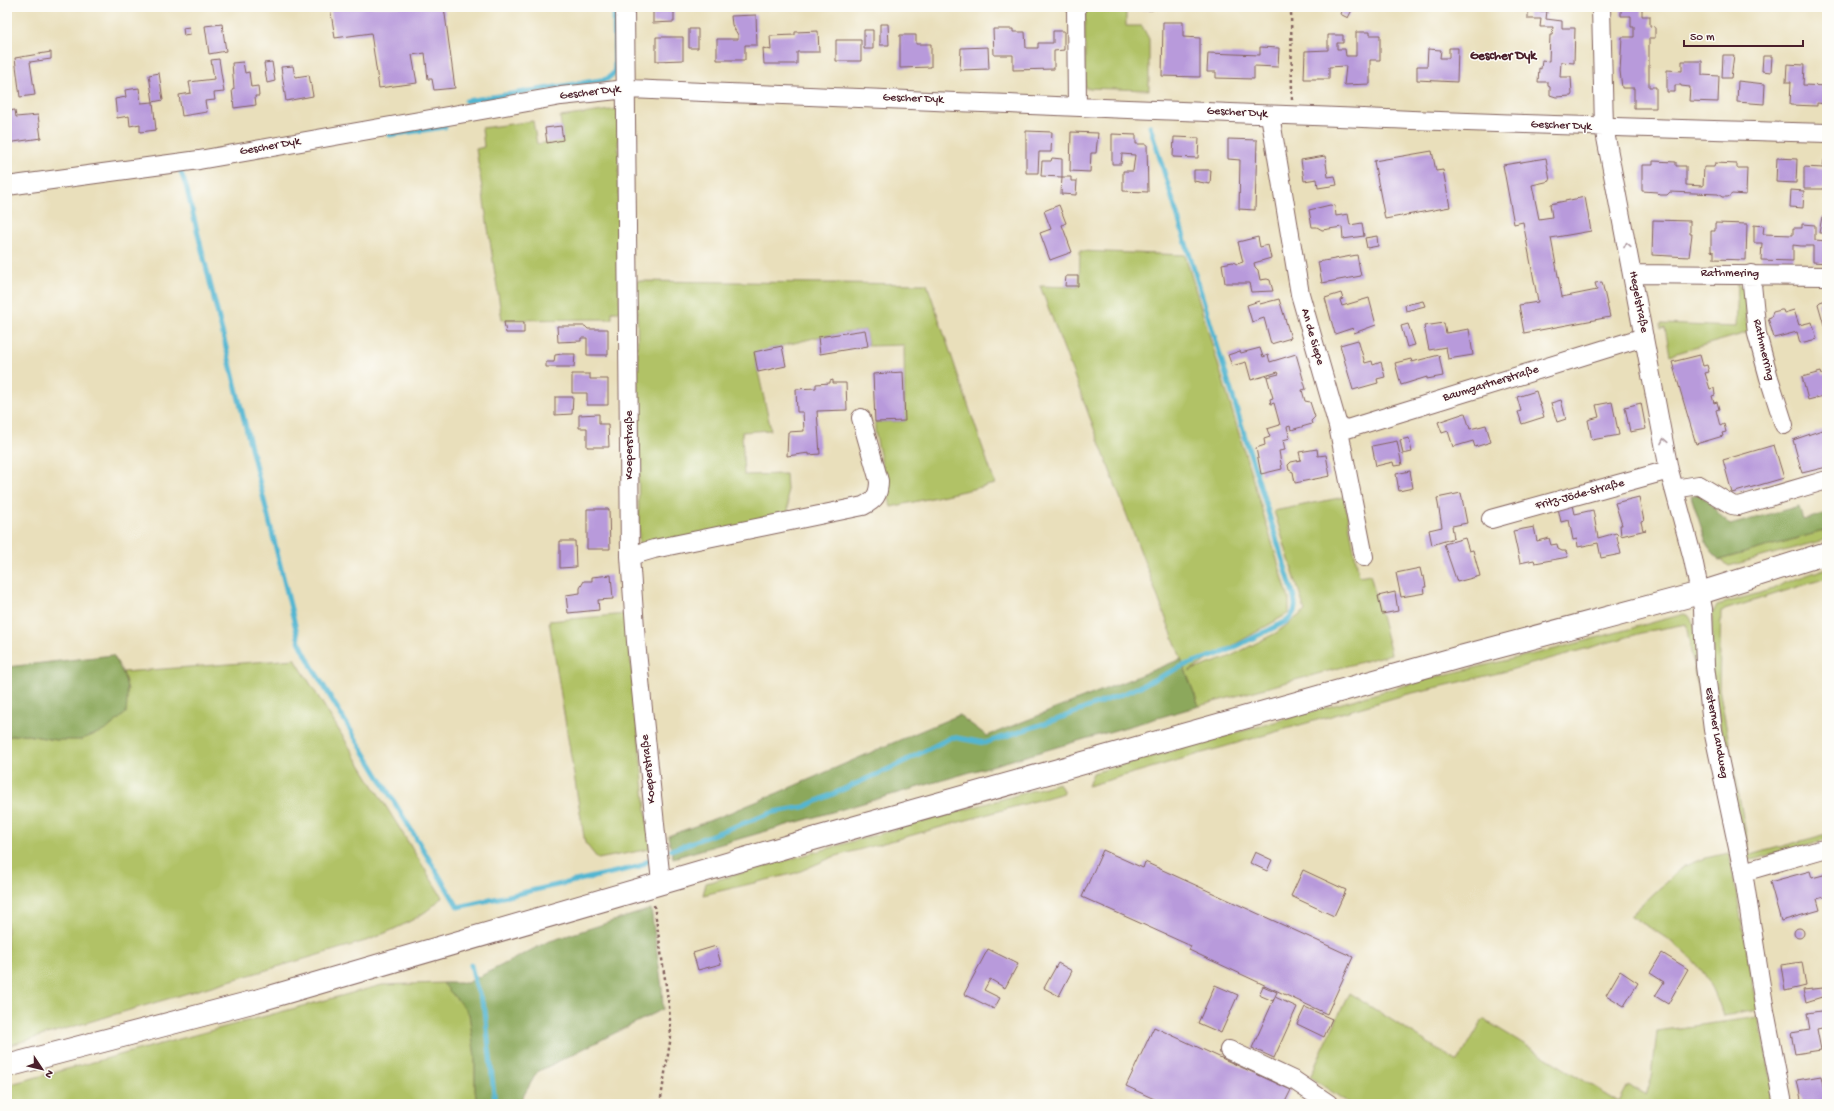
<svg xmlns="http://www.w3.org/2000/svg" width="1834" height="1111" font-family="'Gochi Hand',sans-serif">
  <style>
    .green { fill: #b1c266; stroke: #7e7048 }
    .forest { fill: #8ca85b; stroke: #6b6443 }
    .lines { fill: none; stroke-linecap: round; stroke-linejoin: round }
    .stream { stroke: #52b6d1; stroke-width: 5 }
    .building { fill: #b89adb }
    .minor-casing { stroke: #82625d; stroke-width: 20 }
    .major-casing { stroke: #82625d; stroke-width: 24 }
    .path { stroke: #82625d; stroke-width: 2.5; stroke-dasharray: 3 3; stroke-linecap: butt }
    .minor { stroke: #fff; stroke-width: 18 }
    .major { stroke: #fff; stroke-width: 22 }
    .oneway { stroke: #ae9aa0 }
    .labels { text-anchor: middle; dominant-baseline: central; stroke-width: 3; stroke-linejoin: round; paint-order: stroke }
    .street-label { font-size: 12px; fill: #4a1f2b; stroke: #fdfcf7 }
    .neighbourhood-label { font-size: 13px; font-weight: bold; fill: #4a1f2b; stroke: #fdfcf7 }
  </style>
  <rect width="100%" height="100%" fill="#fdfcf7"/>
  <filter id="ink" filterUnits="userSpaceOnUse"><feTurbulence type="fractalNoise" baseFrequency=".025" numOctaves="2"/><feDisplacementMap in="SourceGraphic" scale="8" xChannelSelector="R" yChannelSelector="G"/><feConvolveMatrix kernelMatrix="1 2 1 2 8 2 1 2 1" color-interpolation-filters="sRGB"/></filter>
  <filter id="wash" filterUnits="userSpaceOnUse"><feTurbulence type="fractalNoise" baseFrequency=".012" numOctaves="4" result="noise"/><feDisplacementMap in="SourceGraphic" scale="16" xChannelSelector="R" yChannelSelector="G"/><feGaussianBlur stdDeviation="0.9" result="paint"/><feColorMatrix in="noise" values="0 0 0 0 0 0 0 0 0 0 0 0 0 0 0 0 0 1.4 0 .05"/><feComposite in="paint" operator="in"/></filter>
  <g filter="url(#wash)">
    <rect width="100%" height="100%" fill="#e9dfbb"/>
    <path class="green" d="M1085,7H1126V26H1142L1149,39V90L1085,88Z
      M618,109L620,312H612V319L502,320L476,149L484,147L482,128L533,121L537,144L563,140L560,117Z
      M1080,251L1185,255L1289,599V613L1189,671L1227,658L1276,633L1305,611L1274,511L1344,497L1359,576L1370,574L1391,654L1199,706L1040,286L1079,287Z
      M637,281L927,284L995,484L891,507L875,431V422L905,421L904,345L868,346L865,330L818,337L754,353L771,430L742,432L744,475L786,474L789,518L639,548Z
      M1738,283L1747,293L1746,320L1750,332L1670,355L1665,328L1661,329V324L1736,327Z
      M1827,530V539L1729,566L1719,560Z
      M1827,568V578L1721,611L1719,688L1750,855L1827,834V839L1752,860L1745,858L1712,683V615L1717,605L1774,589L1784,583Z
      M626,614L650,849L598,859L585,843L549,621Z
      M1684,614L1689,616L1697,629L1699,696L1686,624L1649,631L1503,672L1404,695L1088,786L1093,773L1431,678L1555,649Z
      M295,659L442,897C424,918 394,929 369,940L7,1046V737L22,734L56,740L128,690L123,672Z
      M1059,783L1064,793L833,857L796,873L703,895L706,883Z
      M1729,853L1758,1010L1723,1016C1708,961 1676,943 1630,916L1682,867L1705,858Z
      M443,983L469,1013L475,1057V1090L477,1104H7V1085L382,985Z
      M1349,993L1458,1062L1483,1019L1619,1102L1628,1085L1646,1095L1652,1076L1657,1031L1759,1017L1776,1104H1350L1310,1077Z"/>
    <path class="forest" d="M1700,494L1730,525L1799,506L1803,520L1827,513V530L1719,560L1707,545L1691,496Z
      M113,655C127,679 129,685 126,713L106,730L80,740H56L22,734L7,737V667Z
      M1181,659L1199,706L673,858L668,836C767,801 861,755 959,715L987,736Z
      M651,909L662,988L663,1009L537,1072L524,1095L521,1104H477L475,1090V1057L469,1014L443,983H467L547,942Z"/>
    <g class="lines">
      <path class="stream" d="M466,101L607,79L614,73L615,65L614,7
        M389,135L445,127
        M181,166L179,167L186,186L299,641L311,665L458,907L638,867L650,860
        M671,850L774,812L804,807L893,767L952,737L985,743L1058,719L1130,691L1185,665L1225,652L1287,621C1298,610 1296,605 1292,590L1150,126
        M471,965L476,986L485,1010L495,1104"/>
    </g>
    <g id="blocks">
      <path class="building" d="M330,7H444L455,88L434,90L432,79H428L425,53L412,55L417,83L379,88L371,33L335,38Z
        M647,7H670V10L674,9V22L653,23V11H647Z
        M1039,7H1054V9H1039Z
        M1127,7H1153V10H1127Z
        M1343,7L1352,10L1348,18L1340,14Z
        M1528,7H1535L1534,11H1547L1546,19L1562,21V28H1575L1574,63L1561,62L1560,77H1571L1572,94L1571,96L1556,97L1550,95V87L1548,86V82H1538L1539,68L1541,69L1542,60L1549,61L1550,35H1552L1553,27H1540L1541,19H1528Z
        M1555,7H1576V9H1555Z
        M1621,7H1642V16H1650V26L1655,27V38H1649V87H1656V108H1634V88H1622L1620,71L1622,37H1634V27H1631V16H1621Z
        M756,15L757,45H745V60H717V39H738V35L732,25L731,16Z
        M1163,22H1183V37L1200,38V77L1162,76Z
        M222,24L226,51L209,54L205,26Z
        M880,24H888L889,45H880Z
        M189,27L190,35L184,36L183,28Z
        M689,29H698V48H689Z
        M993,29H1013V32H1025L1026,48H1038V43H1053V31H1064V50L1054,51V69L1013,70V55H994Z
        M864,30H873V49H864Z
        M818,31L819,52H797V64H764L763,48L771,50L770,36L795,35V32Z
        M1356,32H1370V35H1380V60H1370V84L1344,85L1346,66L1329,67V79H1304L1305,51L1328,50V35H1343V43H1337V49H1345L1346,56H1356Z
        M900,35H916V44H931V67L900,68Z
        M656,37H683V60L656,61Z
        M836,40H861V61H836Z
        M988,47L989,69L960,70L961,48Z
        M1260,47L1279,48L1278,67L1254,66V79L1216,78V72H1207L1208,53L1260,55Z
        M1449,48H1458L1457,82L1417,80V66H1427L1428,49L1441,50L1440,58H1449Z
        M51,52V59L30,62L35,95L20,97L15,58Z
        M1723,55H1734L1731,78H1722Z
        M1763,56H1772L1771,72L1762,71Z
        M219,59L224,92L214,93L215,100L205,101L207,112L182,116L179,95L191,93L189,82L214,79L211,60Z
        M1682,61H1702V75L1719,76L1718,102L1689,101L1690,87L1681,86V85H1675V92H1667V70L1682,71Z
        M243,62L245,73L249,72L251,87L258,86L259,96H255L256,105L234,108L232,90L234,89L232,63Z
        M272,62L275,81L267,83L264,63Z
        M1787,64L1804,65L1803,85L1827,86V104L1817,103V106L1790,105L1791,82H1786Z
        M293,66L295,77L309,75L313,96L286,101L281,67Z
        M159,73L163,100L153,102L156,130L140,132V124L130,126L129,116L117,118L115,99L126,97L125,90L139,88L141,103L153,102L149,75Z
        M1738,81L1765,84L1764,104L1737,102Z
        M15,110L16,117L38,115L41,138L7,143V111Z
        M561,126L563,140L547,143L545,128Z
        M1026,131L1052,132L1051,152H1039L1038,173H1026Z
        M1071,132L1098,133L1096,153H1091L1090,172L1070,171Z
        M1112,134L1136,135V144H1147L1148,192L1123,191V171H1133L1135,155L1122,154L1121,164H1112Z
        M1174,137L1199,138L1198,158L1173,157Z
        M1228,139L1257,140L1255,210L1239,209L1240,160L1228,159Z
        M1432,151L1436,171L1443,170L1450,207L1385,219L1374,161Z
        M1325,156L1328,177L1335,176L1337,185L1318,188L1317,179L1304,181L1301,160Z
        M1052,158L1062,159V177H1071V181H1077L1076,195L1061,194L1062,177L1041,176L1042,161H1051Z
        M1546,158L1550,181L1532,185L1539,219L1552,217L1550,204L1585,197L1591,231L1551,238L1562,297L1597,290L1595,283L1602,282L1610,317L1524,333L1519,305L1538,302L1523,222L1514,224L1503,165Z
        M1777,158L1797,159L1796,183L1776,182Z
        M1824,160H1827V186L1824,185V189H1804V167L1823,168Z
        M1653,161L1676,162V166H1686V185L1703,186L1704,167H1714L1715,163L1737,164V168H1747L1746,195L1732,194L1728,197H1722L1718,194L1670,192L1667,195H1660L1657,192L1642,191V165H1653Z
        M1194,170H1211L1210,184L1194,181Z
        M1791,190L1804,191L1803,208L1790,207Z
        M1059,205L1066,223L1062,225L1072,252L1050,260L1040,233L1051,229L1044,211Z
        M1330,205L1335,206L1336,216L1348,214L1350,225L1362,223L1364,236L1343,239L1342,227L1322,230L1317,227H1312L1309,210Z
        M1822,217L1827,218V233H1819Z
        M1653,220L1690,221V234H1692L1689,257L1652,255Z
        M1715,223L1747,224L1746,260L1714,259V252L1711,251V231H1715Z
        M1802,224L1815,225V240L1827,241V263L1813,262V246H1801L1793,245V261L1761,260L1762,243H1754V225L1764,226L1763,234L1793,235V228H1802Z
        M1377,236L1378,246L1367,248L1365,238Z
        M1258,237L1260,247L1268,245L1271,258L1254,263L1255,267L1258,270L1260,280L1267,279L1270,280L1273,291L1251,292L1249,283H1225L1222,264L1233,262L1237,264L1243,262L1238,242Z
        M1357,255L1361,276L1322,283L1318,262Z
        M1066,276H1078V286H1065Z
        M1341,293L1343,299L1340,300L1342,306L1369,298L1376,325L1354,333L1353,328L1335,334L1325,298Z
        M1279,299L1291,338L1271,344L1264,318L1252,322L1247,305L1259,301L1260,304Z
        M1826,300L1827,324L1824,325L1818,304L1820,302Z
        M1423,301L1425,306L1406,311L1405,305Z
        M1781,310H1783L1784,313L1794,310L1799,325L1812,322L1817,339L1800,343L1797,332L1774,338L1768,318L1771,317L1773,312Z
        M504,322H524V333H506Z
        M1444,323L1446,333L1469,329L1473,355L1448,359L1446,347L1429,350L1424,326Z
        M1408,324L1415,345L1407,347L1401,326Z
        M557,326H585L588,329H608V355H587V338H581V341L558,342Z
        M865,330L868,346L820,354L818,337Z
        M1358,340L1365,363L1372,361L1373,365L1381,362L1385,377L1377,379L1378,383L1353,390L1340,345Z
        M782,346L786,366L758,372L754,352Z
        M1260,348L1263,357L1268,355L1270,362L1296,354L1306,389L1302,390L1305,401L1310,402L1315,417L1311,421L1312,424L1291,430L1290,426L1287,427L1290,438L1283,440L1285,450L1279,451L1282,469L1261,474L1256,448L1265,445L1264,439L1270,437L1267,429L1280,425L1274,403L1271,404L1270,399L1273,398L1267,377L1279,374L1278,372L1251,380L1246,362L1232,366L1228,355L1240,351L1241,353Z
        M562,354H575L574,367H546V362H554L555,355Z
        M1439,355L1443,376L1427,379V377L1401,385L1395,363L1411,359L1412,362Z
        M1700,355L1703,366L1707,365L1709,372L1705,373L1710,389L1714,388L1715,395L1712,396L1714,403L1717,402L1719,409L1716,410L1720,426L1724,424L1726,432L1722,433L1723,436L1696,444L1672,362Z
        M903,372L905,421L875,422L873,374Z
        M1821,372L1822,375L1827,374V395L1808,400L1802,377Z
        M572,374H590V379H608V405H587V393H572Z
        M833,380V383H846L847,410L817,411L820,454L809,455V453L787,456L788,432L804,431L803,412H797L796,389L816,388V384L830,383V381Z
        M1536,391L1544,417L1522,424L1518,412L1521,411L1517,397Z
        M555,397H573L572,414L555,415Z
        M1561,400L1566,419L1557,422L1551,403Z
        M1612,402L1619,435L1592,440L1588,420L1599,417L1596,405Z
        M1641,403L1646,429L1630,432L1625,407Z
        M1465,413L1470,429L1486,425L1491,442L1475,447L1473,441L1453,447L1448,431L1442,433L1438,422Z
        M599,414V424H608L609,447H587V428H579V415Z
        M1825,429H1827V467L1802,473L1793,440Z
        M1409,438L1412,452L1403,454L1400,440Z
        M1397,441L1402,465L1394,466L1393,462L1376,466L1372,446Z
        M1774,445L1784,478L1732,493L1723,460Z
        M1317,449L1318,456L1326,455L1330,476L1295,483L1293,472L1289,470L1288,465L1291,462L1301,460L1299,452Z
        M1410,471L1413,488L1399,491L1396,474Z
        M1461,493L1467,523L1452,526L1454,538L1432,545L1429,530L1442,527L1437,498Z
        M1639,497L1644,521L1641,522L1643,530H1646L1621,536L1620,525H1622L1615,503Z
        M1573,505L1575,514L1593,510L1598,538L1616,533L1618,535L1617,537L1621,554L1601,558L1598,543L1578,547L1577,539L1573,540L1569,520L1561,522L1558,508Z
        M587,509H609L610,549H587Z
        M1534,527L1537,541L1549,538L1551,545L1557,544L1558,549L1562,551H1566L1568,557L1535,563L1534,560L1520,563L1513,531Z
        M1465,538L1469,551L1473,550L1480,576L1457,582L1444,544Z
        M560,541H575L576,567L560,568Z
        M1420,568L1422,577L1424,576L1426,587H1424L1425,593L1401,597L1396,573Z
        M611,575L613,599L598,600L599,610L568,613L566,595L580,593V588L584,581H592V577Z
        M1395,592L1398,611L1382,614L1378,596Z
        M1103,850L1143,868L1145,862L1353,957L1327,1014L1189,950L1191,946L1082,897Z
        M1255,852L1272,860L1267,871L1250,863Z
        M1303,870L1346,890L1334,916L1291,896Z
        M1810,871L1812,878L1827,874V896L1817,899L1820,910L1781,921L1770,882Z
        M1794 933a5 5 0 1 1 10 0a5 5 0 1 1-10 0Z
        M716,946L721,964L698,970L693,953Z
        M988,949L1018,964L1005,988L990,979L984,990L1000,998L994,1009L964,994Z
        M1662,953L1688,969L1668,1004L1655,996L1664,982L1650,973Z
        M1802,962L1806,986L1785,991L1781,965Z
        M1058,963L1072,971L1059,996L1044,988Z
        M1620,971L1638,983L1624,1006L1606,995Z
        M1215,985L1238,995L1221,1033L1198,1023Z
        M1263,986L1277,992L1273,1001L1259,995Z
        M1823,988L1825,996L1806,1002L1803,990Z
        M1275,997L1297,1007L1274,1058L1252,1048Z
        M1305,1007L1332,1019L1324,1037L1297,1024Z
        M1827,1010V1027L1817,1029L1821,1050L1795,1054L1791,1033L1810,1030L1807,1013Z
        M1154,1027L1291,1090L1284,1104H1165L1126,1086Z
        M1821,1076L1827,1104H1802L1797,1080Z"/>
    </g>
  </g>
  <g filter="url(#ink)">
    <use href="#blocks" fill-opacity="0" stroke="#82625d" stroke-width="1"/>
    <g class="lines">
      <g class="minor-casing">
        <path id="minor" d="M625,7L630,556L636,642L661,882
          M1076,7L1077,105
          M1601,7L1604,127L1669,470L1693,559L1703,609L1705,666L1713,730L1743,872L1765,1011L1783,1104
          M1270,115L1300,294L1338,426L1364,557
          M7,186L199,160L561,96L627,89C1027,104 1427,123 1827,133
          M1632,274L1827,276
          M1751,274L1757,334L1769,378L1784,425
          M1338,426L1347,429L1644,337
          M1674,489L1699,485L1732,505L1738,506L1827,480
          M1491,519L1669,470
          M630,556L654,549L863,506C875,500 879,495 879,481L861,418
          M1743,872L1827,848
          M1229,1050L1295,1081L1329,1104"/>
      </g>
      <g class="major-casing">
        <path id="major" d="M7,1066L256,1001L806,841L1460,657L1700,593L1827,553"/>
      </g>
      <path class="path" d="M1291,7L1292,100
        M654,905L669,1006L671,1036L660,1104"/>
      <use href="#minor" class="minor"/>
      <use href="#major" class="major"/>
    </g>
    <defs><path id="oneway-chevron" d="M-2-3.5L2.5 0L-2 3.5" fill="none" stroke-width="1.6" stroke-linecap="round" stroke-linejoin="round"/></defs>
    <g class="oneway">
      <use href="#oneway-chevron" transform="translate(1627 245) rotate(-101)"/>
      <use href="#oneway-chevron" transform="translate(1664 441) rotate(-101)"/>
    </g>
  </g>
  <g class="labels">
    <g class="street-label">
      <text transform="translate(590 93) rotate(-7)">Gescher Dyk</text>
      <text transform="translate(913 99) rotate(2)">Gescher Dyk</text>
      <text transform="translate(1237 113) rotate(3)">Gescher Dyk</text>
      <text transform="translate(1561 126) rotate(2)">Gescher Dyk</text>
      <text transform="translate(270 147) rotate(-10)">Gescher Dyk</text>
      <text x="1730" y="274">Rathmering</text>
      <text transform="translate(1638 302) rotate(79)">Hegelstraße</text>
      <text transform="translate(1312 337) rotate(74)">An de Siepe</text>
      <text transform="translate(1763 350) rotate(77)">Rathmerring</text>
      <text transform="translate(1491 384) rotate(-17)">Baumgartnerstraße</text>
      <text transform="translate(630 445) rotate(-90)">Koeperstraße</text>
      <text transform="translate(1580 495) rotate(-15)">Fritz-Jöde-Straße</text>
      <text transform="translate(1716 733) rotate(80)">Esterner Landweg</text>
      <text transform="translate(649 769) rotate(-96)">Koeperstraße</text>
    </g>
    <g class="neighbourhood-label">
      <text x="1503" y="56">Gescher Dyk</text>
    </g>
  </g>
  <rect width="1834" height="1111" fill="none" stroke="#fdfcf7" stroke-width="24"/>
  <g transform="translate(42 1069) rotate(125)" stroke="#fdfcf7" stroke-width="3" paint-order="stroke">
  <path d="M0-3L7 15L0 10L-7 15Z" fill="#4a1f2b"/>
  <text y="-6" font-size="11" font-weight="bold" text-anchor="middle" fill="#4a1f2b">N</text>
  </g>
  <path d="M1684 40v6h119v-6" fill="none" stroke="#4a1f2b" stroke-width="2"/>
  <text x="1690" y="40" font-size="12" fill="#4a1f2b" stroke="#fdfcf7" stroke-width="3" paint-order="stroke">50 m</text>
</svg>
